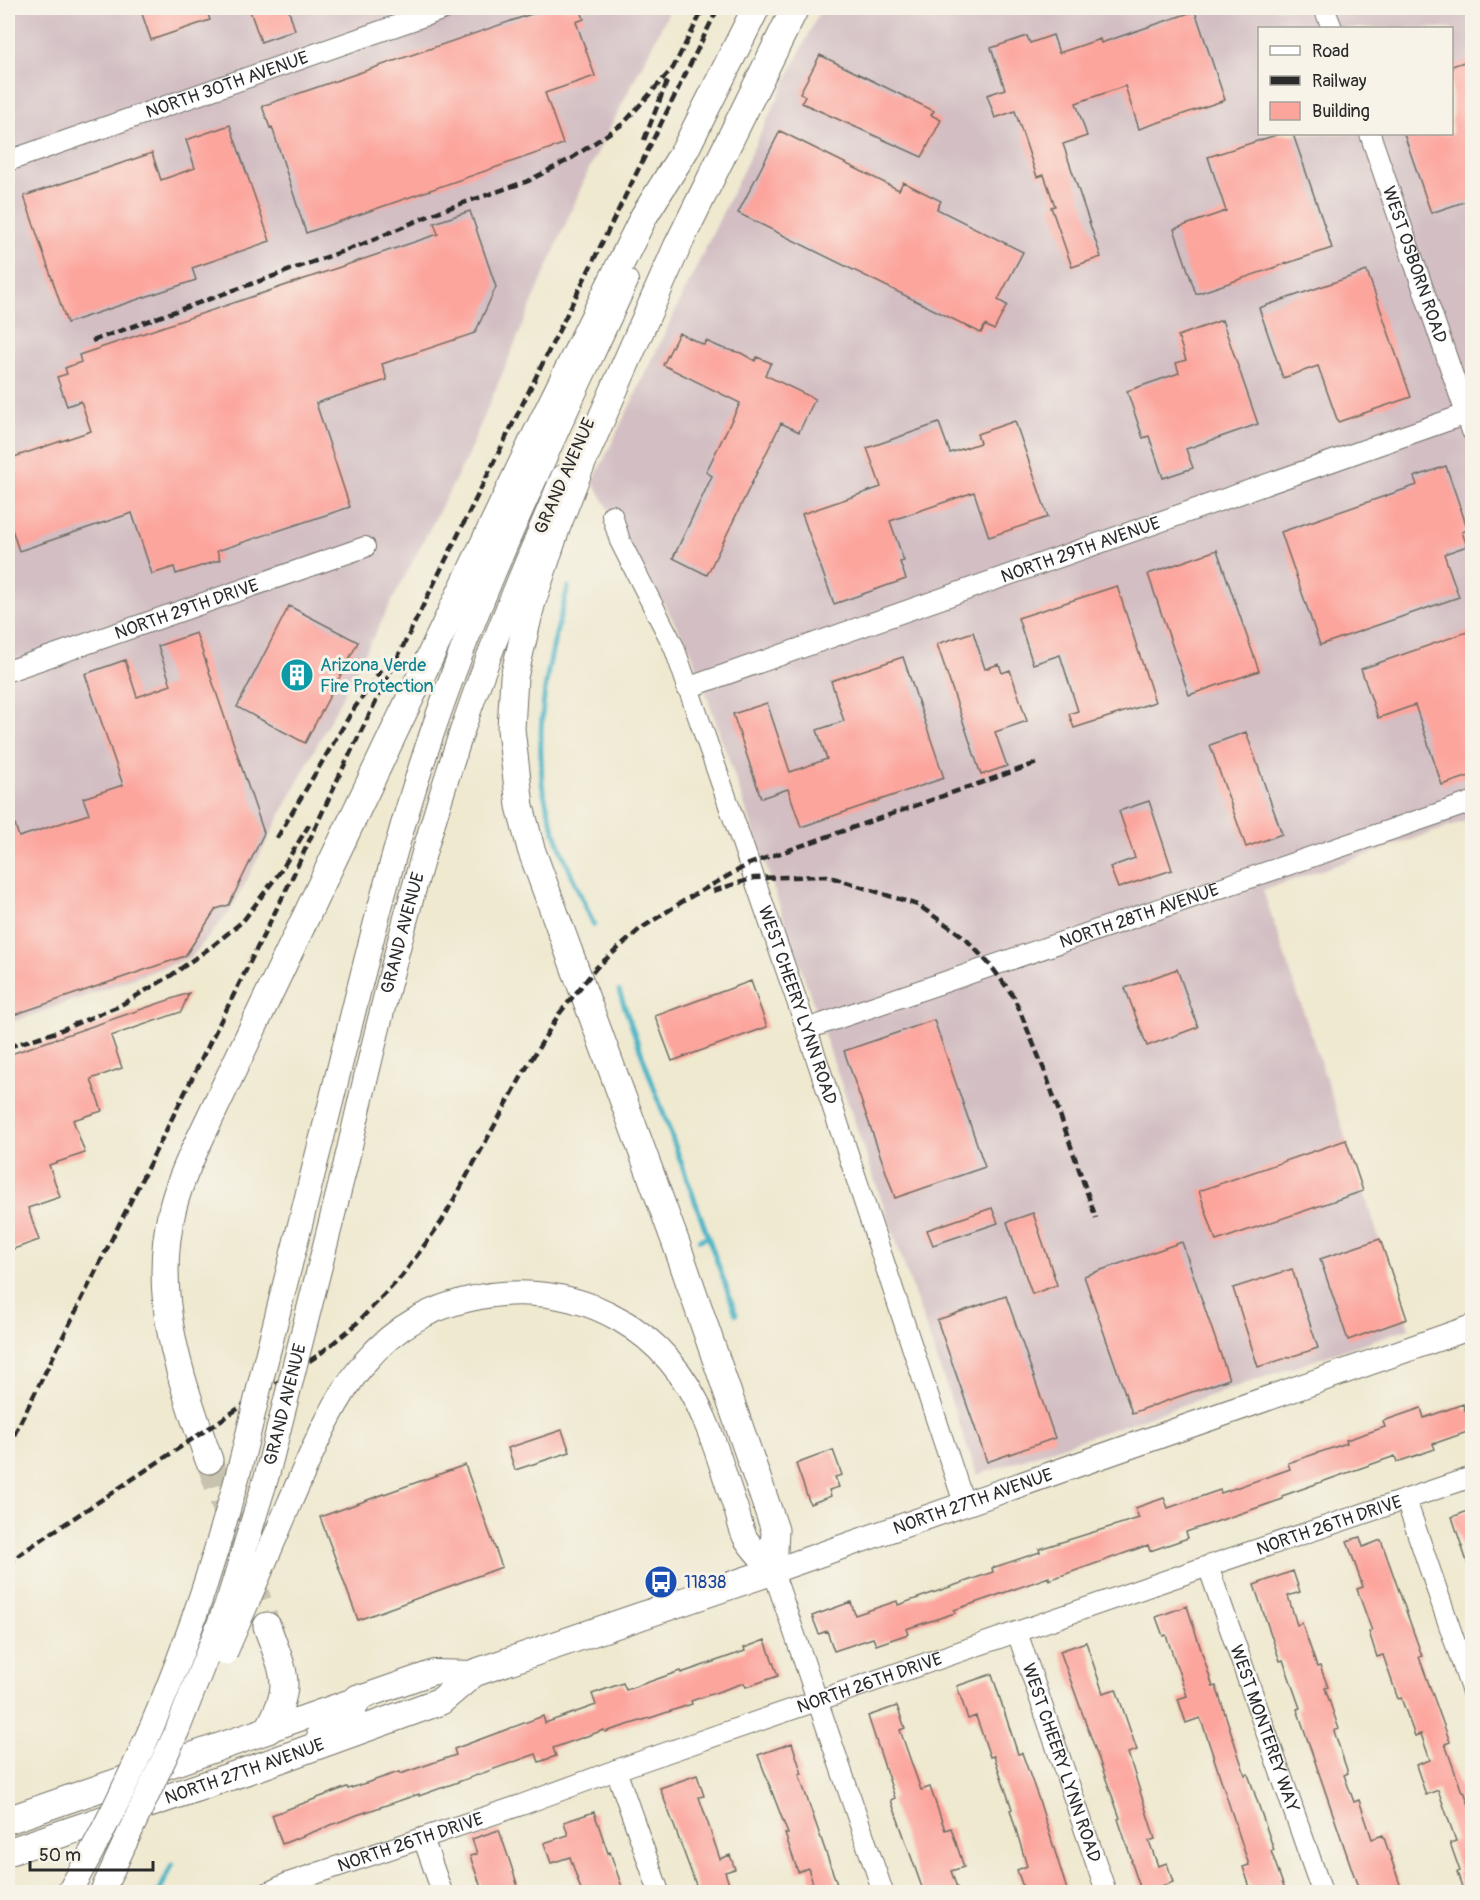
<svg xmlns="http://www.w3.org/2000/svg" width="1480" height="1900" font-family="Pangolin,sans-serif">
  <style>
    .industrial { fill: #d2bec3; fill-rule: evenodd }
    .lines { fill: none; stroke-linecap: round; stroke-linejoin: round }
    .stream { stroke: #49b4c6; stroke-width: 5 }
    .building { fill: #fca59d }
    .highway-tunnel { stroke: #c8c3af; stroke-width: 27; stroke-dasharray: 27 14; stroke-linecap: butt }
    .minor-casing { stroke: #706e65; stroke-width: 22 }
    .major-casing { stroke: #706e65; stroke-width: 26 }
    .highway-casing { stroke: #706e65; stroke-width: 29 }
    .minor { stroke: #fff; stroke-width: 20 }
    .major { stroke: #fff; stroke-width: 24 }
    .highway { stroke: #fff; stroke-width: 27 }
    .rail { stroke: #2b2b2b; stroke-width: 4.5; stroke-dasharray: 9 4.5; stroke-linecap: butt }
    .major-bridge-casing { stroke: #706e65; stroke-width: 26; stroke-linecap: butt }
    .major-bridge { stroke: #fff; stroke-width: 24 }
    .labels { text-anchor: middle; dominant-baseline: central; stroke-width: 6; stroke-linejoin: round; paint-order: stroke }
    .street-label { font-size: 18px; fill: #2b2b2b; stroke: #f7f3e8 }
    .culture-label { font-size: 18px; fill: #0d838f; stroke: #f7f3e8; text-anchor: start }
    .transit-label { font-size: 18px; fill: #164399; stroke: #f7f3e8; text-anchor: start }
  </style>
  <rect width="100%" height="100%" fill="#f7f3e8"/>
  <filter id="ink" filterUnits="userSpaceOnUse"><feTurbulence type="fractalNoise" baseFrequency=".0167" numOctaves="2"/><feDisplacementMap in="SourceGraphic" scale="12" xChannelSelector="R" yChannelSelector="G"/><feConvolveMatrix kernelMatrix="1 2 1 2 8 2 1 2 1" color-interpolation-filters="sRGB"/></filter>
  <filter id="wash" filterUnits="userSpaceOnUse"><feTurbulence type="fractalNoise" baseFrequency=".008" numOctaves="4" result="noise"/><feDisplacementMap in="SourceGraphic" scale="24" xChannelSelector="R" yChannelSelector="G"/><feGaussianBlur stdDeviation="1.35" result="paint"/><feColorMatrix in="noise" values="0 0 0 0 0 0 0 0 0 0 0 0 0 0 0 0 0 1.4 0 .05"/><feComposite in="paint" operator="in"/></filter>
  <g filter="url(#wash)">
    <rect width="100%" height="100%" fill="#efe9d0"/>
    <path class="industrial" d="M8,8H671L589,169L466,459L230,912L191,957L8,1024Z
      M821,8H1472V819L1263,890L1409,1328L977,1475L691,651L593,482ZM1260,28H1452V134H1260Z"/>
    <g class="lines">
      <path class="stream" d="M568,587C553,644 539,697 541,757C542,768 541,779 543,789C553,837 574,881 594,925
        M619,991L736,1314
        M700,1240L708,1236
        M159,1892L172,1865"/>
    </g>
    <g id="blocks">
      <path class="building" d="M140,8H206L210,20L151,40Z
        M249,8H288L295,30L261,42Z
        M549,8H580L584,19L576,22L595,76L545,93L563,144L306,233L272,127L270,128L262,106Z
        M1195,11L1225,100L1139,129L1125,86L1076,103L1087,136L1063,144L1101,257L1072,267L1051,207L1055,206L1044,175L1037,177L1015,111L995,118L987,95L1005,89L991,48L1027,36L1030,43L1053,35L1059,53L1100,39L1101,43Z
        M820,55L934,111L931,115L941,120L922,157L802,103L805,96L800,93Z
        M1473,59V199L1431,213L1404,134H1452V66Z
        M230,125L270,241L192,268L196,280L67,323L24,196L152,153L161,180L195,168L186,140Z
        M780,131L899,190L903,182L941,201L937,209L1023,252L998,300L1007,305L994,330L985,325L981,333L738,213Z
        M1279,134H1293L1332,248L1196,294L1174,229L1226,211L1208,157Z
        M470,211L496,287L475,333L382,364L387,380L316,403L350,507L217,551L220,560L176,574L174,567L152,574L132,513L19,551L8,517V459L91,431L81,401L67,406L57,377L67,374L65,368L81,362L79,355L438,234L434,223Z
        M1367,271L1411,397L1338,422L1318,366L1283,378L1259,308Z
        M1222,320L1258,424L1186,449L1193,468L1163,478L1149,436L1143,438L1127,391L1179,373L1176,363L1186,360L1178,336Z
        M679,333L704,345L706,341L722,348L741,353L755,361L757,357L771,363L765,375L815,399L799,432L781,423L707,575L673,558L712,476L706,472L740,403L663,365Z
        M1015,421L1048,517L989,537L974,492L890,521L904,561L900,562L906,579L834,604L802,514L881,487L867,448L939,423L950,453L980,443L977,434Z
        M1446,466L1468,530L1462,532L1467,546L1444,554L1459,597L1320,645L1281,532L1417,485L1414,477Z
        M1217,550L1259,671L1189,695L1148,574Z
        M1117,586L1155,702L1074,728L1069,714L1078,711L1060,655L1033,664L1018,618Z
        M289,606L358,642L305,743L237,707Z
        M1473,630V775L1442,785L1415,705L1378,718L1361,669Z
        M973,632L985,669L999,664L1002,673L1010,670L1027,721L995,732L1007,766L981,775L937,644Z
        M196,633L264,833L229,905L216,909L185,956L8,1017V810L10,809L19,837L89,814L83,798L123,785L85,674L125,660L137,697L171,685L158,646Z
        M903,657L944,778L801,827L788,789L761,798L733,714L767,703L790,772L827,759L817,730L844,721L831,681Z
        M1246,732L1282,834L1246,847L1210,745Z
        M1149,801L1172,870L1118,888L1110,867L1135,858L1119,811Z
        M1177,969L1198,1027L1147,1046L1125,988Z
        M751,981L767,1027L672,1061L655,1016Z
        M189,993L181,1012L111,1036L122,1068L91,1079L102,1111L73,1120L85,1153L49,1165L60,1197L28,1208L39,1240L8,1251V1055Z
        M934,1020L985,1167L895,1198L844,1051Z
        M1346,1140L1363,1191L1216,1241L1199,1191Z
        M992,1208L998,1223L933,1245L927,1230Z
        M1033,1213L1057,1285L1032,1294L1007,1222Z
        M1380,1239L1407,1319L1348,1340L1320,1259Z
        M1182,1242L1229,1379L1132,1413L1084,1276Z
        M1292,1269L1318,1348L1258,1367L1233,1288Z
        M1006,1296L1055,1438L987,1462L937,1320Z
        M1463,1404L1465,1410L1473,1408V1430L1433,1444L1435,1449L1397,1462L1395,1456L1282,1496L1283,1499L1186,1532L1188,1538L1150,1551L1148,1545L1049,1580V1577L989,1598L954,1610L955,1613L906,1629L908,1634L876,1645L873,1638L834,1651L827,1631L819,1634L812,1616L851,1602L855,1615L897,1601L898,1605L993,1572L992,1568L1040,1552L1039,1549L1139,1518L1135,1508L1164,1498L1168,1508L1220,1490L1221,1493L1290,1469L1288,1463L1347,1443L1346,1440L1385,1427L1383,1421L1421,1408L1424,1418Z
        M562,1430L570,1452L515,1470L508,1448Z
        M833,1450L842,1475L835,1477L839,1487L829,1490L831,1496L810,1504L796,1464Z
        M465,1465L502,1567L358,1620L320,1517Z
        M1473,1509V1570L1470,1571L1452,1517Z
        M1360,1537L1363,1547L1381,1540L1422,1656L1419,1657L1450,1742L1445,1744L1462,1792L1464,1791L1473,1816V1893H1464L1457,1872L1460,1871L1450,1843L1456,1841L1438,1790L1426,1795L1416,1765L1430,1760L1421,1734L1415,1736L1401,1698L1398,1699L1383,1655L1377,1657L1369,1632L1372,1631L1357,1589L1363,1587L1347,1541Z
        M1293,1571L1300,1592L1288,1596L1297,1625L1302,1623L1317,1667L1320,1666L1328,1687L1325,1688L1339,1729L1334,1731L1348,1773L1344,1775L1354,1802L1359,1800L1372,1839L1383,1835L1403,1893H1360L1297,1709L1300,1708L1283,1660L1280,1661L1254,1585Z
        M1187,1606L1213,1687L1216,1686L1245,1775L1248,1774L1274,1850L1271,1851L1286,1893H1252L1243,1867L1249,1865L1205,1731L1200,1718L1186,1723L1178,1699L1187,1696L1166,1635L1163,1636L1156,1617Z
        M765,1640L778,1676L746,1687L744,1683L691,1701L692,1704L653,1717L605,1732L604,1730L553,1748L556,1756L539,1762L536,1754L419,1796V1794L357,1815L282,1844L272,1815L347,1787L348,1789L399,1772L400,1774L456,1755L454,1749L543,1716L545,1723L596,1705L592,1694L623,1683L626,1690L680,1671L681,1673L745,1651L744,1648Z
        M1086,1642L1103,1693L1116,1689L1137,1750L1128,1753L1155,1839L1149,1841L1158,1866L1167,1863L1173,1882L1142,1893L1131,1861H1132L1118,1819L1120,1818L1060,1651Z
        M992,1674L1018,1754L1022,1753L1039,1800L1068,1893H1025L1017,1870L1027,1866L1010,1810L1012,1809L994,1756L990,1757L976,1716L968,1719L957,1686Z
        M897,1706L905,1728L900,1730L921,1790L930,1787L945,1830L951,1828L964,1867L951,1871L959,1893H924L891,1800L895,1798L868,1716Z
        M792,1743L802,1774L799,1775L840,1893H816L808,1868L798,1872L785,1834H788L758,1755Z
        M697,1775L704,1796L699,1797L720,1859L730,1855L735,1869L725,1872L732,1893H699L660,1788Z
        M594,1812L608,1853L610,1852L624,1893H582L570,1857L551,1863L544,1843L568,1835L564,1822Z
        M499,1830L510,1862L520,1893H483L470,1856L477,1854L472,1839Z"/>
    </g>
  </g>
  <g filter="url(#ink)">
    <use href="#blocks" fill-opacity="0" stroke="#706e65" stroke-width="1.5"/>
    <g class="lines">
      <path class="highway-tunnel" d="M209,1460L267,1626"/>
      <g class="minor-casing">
        <g id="minor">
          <path d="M1324,8L1332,28"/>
          <path id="s1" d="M1370,134L1472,431"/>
          <path id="s2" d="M8,161L447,8"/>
          <path id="s3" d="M612,515L620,541L674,647L808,1033L964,1503"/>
          <path id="s4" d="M8,671L365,547"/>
          <path id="s5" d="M687,688L1472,412"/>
          <path id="s6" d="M807,1029L1472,802"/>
          <path d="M1406,1500L1472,1692"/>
          <path id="s7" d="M1208,1566L1322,1892"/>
          <path d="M773,1571L883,1892"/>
          <path id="s8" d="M1017,1632L1106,1892"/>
          <path d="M616,1770L659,1892"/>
          <path d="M423,1838L442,1892"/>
          <path id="s9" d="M269,1892L288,1883L521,1805L616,1770L1208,1566L1472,1477"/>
        </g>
      </g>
      <g class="major-casing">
        <g id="major">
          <path id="s10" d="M346,1163C379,1019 414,874 461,734C490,647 527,562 563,477"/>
          <path d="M315,1165C352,1022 383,877 431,736C484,579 557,431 626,281"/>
          <path id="s11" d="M492,1295C585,1284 668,1330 704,1418C717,1447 725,1479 736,1509C739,1518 741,1531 746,1539C753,1550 764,1561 773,1571L1472,1327"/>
          <path d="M268,1730L434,1672L474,1673"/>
        </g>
      </g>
      <g class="highway-casing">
        <g id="highway">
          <path d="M209,1460C181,1380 151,1298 172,1211C177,1189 186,1168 196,1147L531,445L644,216L685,150L756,8"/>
          <path d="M321,1732C339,1724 351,1717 358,1698"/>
          <path d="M8,1820L268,1730C295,1683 283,1673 267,1626"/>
          <path id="s12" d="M8,1852L261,1766L441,1701L474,1673L773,1571L775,1530L677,1246L531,849L520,806L511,729L514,677L531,605L557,526L578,472L677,247L795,8"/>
        </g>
      </g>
      <use href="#minor" class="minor"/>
      <use href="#major" class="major"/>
      <use href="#highway" class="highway"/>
      <path class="rail" d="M644,140L668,79
        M92,341L363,244L440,211L528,181L572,158L624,123L673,68L704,8
        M277,838L353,710L391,657
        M713,891L754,878L827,876L918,905L964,937L991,966L1014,997L1045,1072L1096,1218
        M8,1047L56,1032L119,1006L169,977L215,944L243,921L280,872L309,825
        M8,1447L291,880L341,772L718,8
        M8,1566L20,1554L317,1356L353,1327L402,1276L442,1221L524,1072L559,1014L597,967L640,929L685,900L749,864L1040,762"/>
      <g class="major-bridge-casing">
        <g id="major-bridge">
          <path d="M225,1653C247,1602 269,1552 290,1502C334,1401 368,1312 492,1295"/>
          <path d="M69,1892C140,1770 193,1636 231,1499C243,1459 252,1417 262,1376C279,1306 297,1236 315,1165"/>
          <path id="s13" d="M102,1892L177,1731L229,1599L267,1475L346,1163"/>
        </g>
      </g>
      <use href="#major-bridge" class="major-bridge"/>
    </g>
  </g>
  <defs>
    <g id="building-disc" transform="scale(1.725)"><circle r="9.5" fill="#0f9aa8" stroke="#f7f3e8"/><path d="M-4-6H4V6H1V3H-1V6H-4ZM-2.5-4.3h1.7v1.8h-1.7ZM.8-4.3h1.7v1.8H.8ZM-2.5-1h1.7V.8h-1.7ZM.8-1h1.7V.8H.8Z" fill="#fff"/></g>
    <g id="bus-disc" transform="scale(1.725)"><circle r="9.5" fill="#1a4fb4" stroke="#f7f3e8"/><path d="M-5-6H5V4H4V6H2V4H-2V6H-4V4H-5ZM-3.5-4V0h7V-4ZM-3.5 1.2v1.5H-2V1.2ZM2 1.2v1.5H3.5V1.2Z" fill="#fff"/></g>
  </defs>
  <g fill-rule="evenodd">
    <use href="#building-disc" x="297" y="675"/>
    <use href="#bus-disc" x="661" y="1582"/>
  </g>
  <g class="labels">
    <g class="street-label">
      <text stroke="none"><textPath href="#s2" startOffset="232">NORTH 30TH AVENUE</textPath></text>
      <text stroke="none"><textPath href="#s1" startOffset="138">WEST OSBORN ROAD</textPath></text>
      <text transform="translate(565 476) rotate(-66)">GRAND AVENUE</text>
      <text stroke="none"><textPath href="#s5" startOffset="417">NORTH 29TH AVENUE</textPath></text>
      <text stroke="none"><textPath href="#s4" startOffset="189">NORTH 29TH DRIVE</textPath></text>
      <text stroke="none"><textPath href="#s6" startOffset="351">NORTH 28TH AVENUE</textPath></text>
      <text stroke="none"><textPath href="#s10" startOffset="237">GRAND AVENUE</textPath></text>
      <text stroke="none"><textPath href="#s3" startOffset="525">WEST CHEERY LYNN ROAD</textPath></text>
      <text stroke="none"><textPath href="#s13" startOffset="522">GRAND AVENUE</textPath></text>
      <text stroke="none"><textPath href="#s11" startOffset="646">NORTH 27TH AVENUE</textPath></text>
      <text stroke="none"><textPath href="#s9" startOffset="1122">NORTH 26TH DRIVE</textPath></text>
      <text stroke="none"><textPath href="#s9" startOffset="636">NORTH 26TH DRIVE</textPath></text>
      <text stroke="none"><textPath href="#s7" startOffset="172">WEST MONTEREY WAY</textPath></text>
      <text stroke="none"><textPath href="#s8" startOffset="138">WEST CHEERY LYNN ROAD</textPath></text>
      <text stroke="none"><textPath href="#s12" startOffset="250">NORTH 27TH AVENUE</textPath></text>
      <text stroke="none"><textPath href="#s9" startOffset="150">NORTH 26TH DRIVE</textPath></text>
    </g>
    <g class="culture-label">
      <text x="320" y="665">Arizona Verde<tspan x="320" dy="21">Fire Protection</tspan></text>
    </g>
    <g class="transit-label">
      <text x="684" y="1582">11838</text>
    </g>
  </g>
  <rect width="1480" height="1900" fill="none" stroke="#f7f3e8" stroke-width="30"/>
  <rect x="1258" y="27" width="195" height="108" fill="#f7f3e8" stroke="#a5a39c" stroke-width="1.5"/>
  <rect x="1270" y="46" width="30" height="9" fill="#ffffff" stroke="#a5a39c" stroke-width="1.5"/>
  <text x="1312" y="57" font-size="18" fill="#2b2b2b">Road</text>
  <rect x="1270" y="76" width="30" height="9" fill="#2b2b2b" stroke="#a5a39c" stroke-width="1.5"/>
  <text x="1312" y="87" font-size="18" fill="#2b2b2b">Railway</text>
  <rect x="1270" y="102" width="30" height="18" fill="#fca59d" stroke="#a5a39c" stroke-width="1.5"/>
  <text x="1312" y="117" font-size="18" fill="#2b2b2b">Building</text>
  <path d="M30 1861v9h123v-9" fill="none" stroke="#2b2b2b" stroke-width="3"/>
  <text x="39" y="1861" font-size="18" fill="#2b2b2b" stroke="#f7f3e8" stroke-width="4.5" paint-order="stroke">50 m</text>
</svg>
